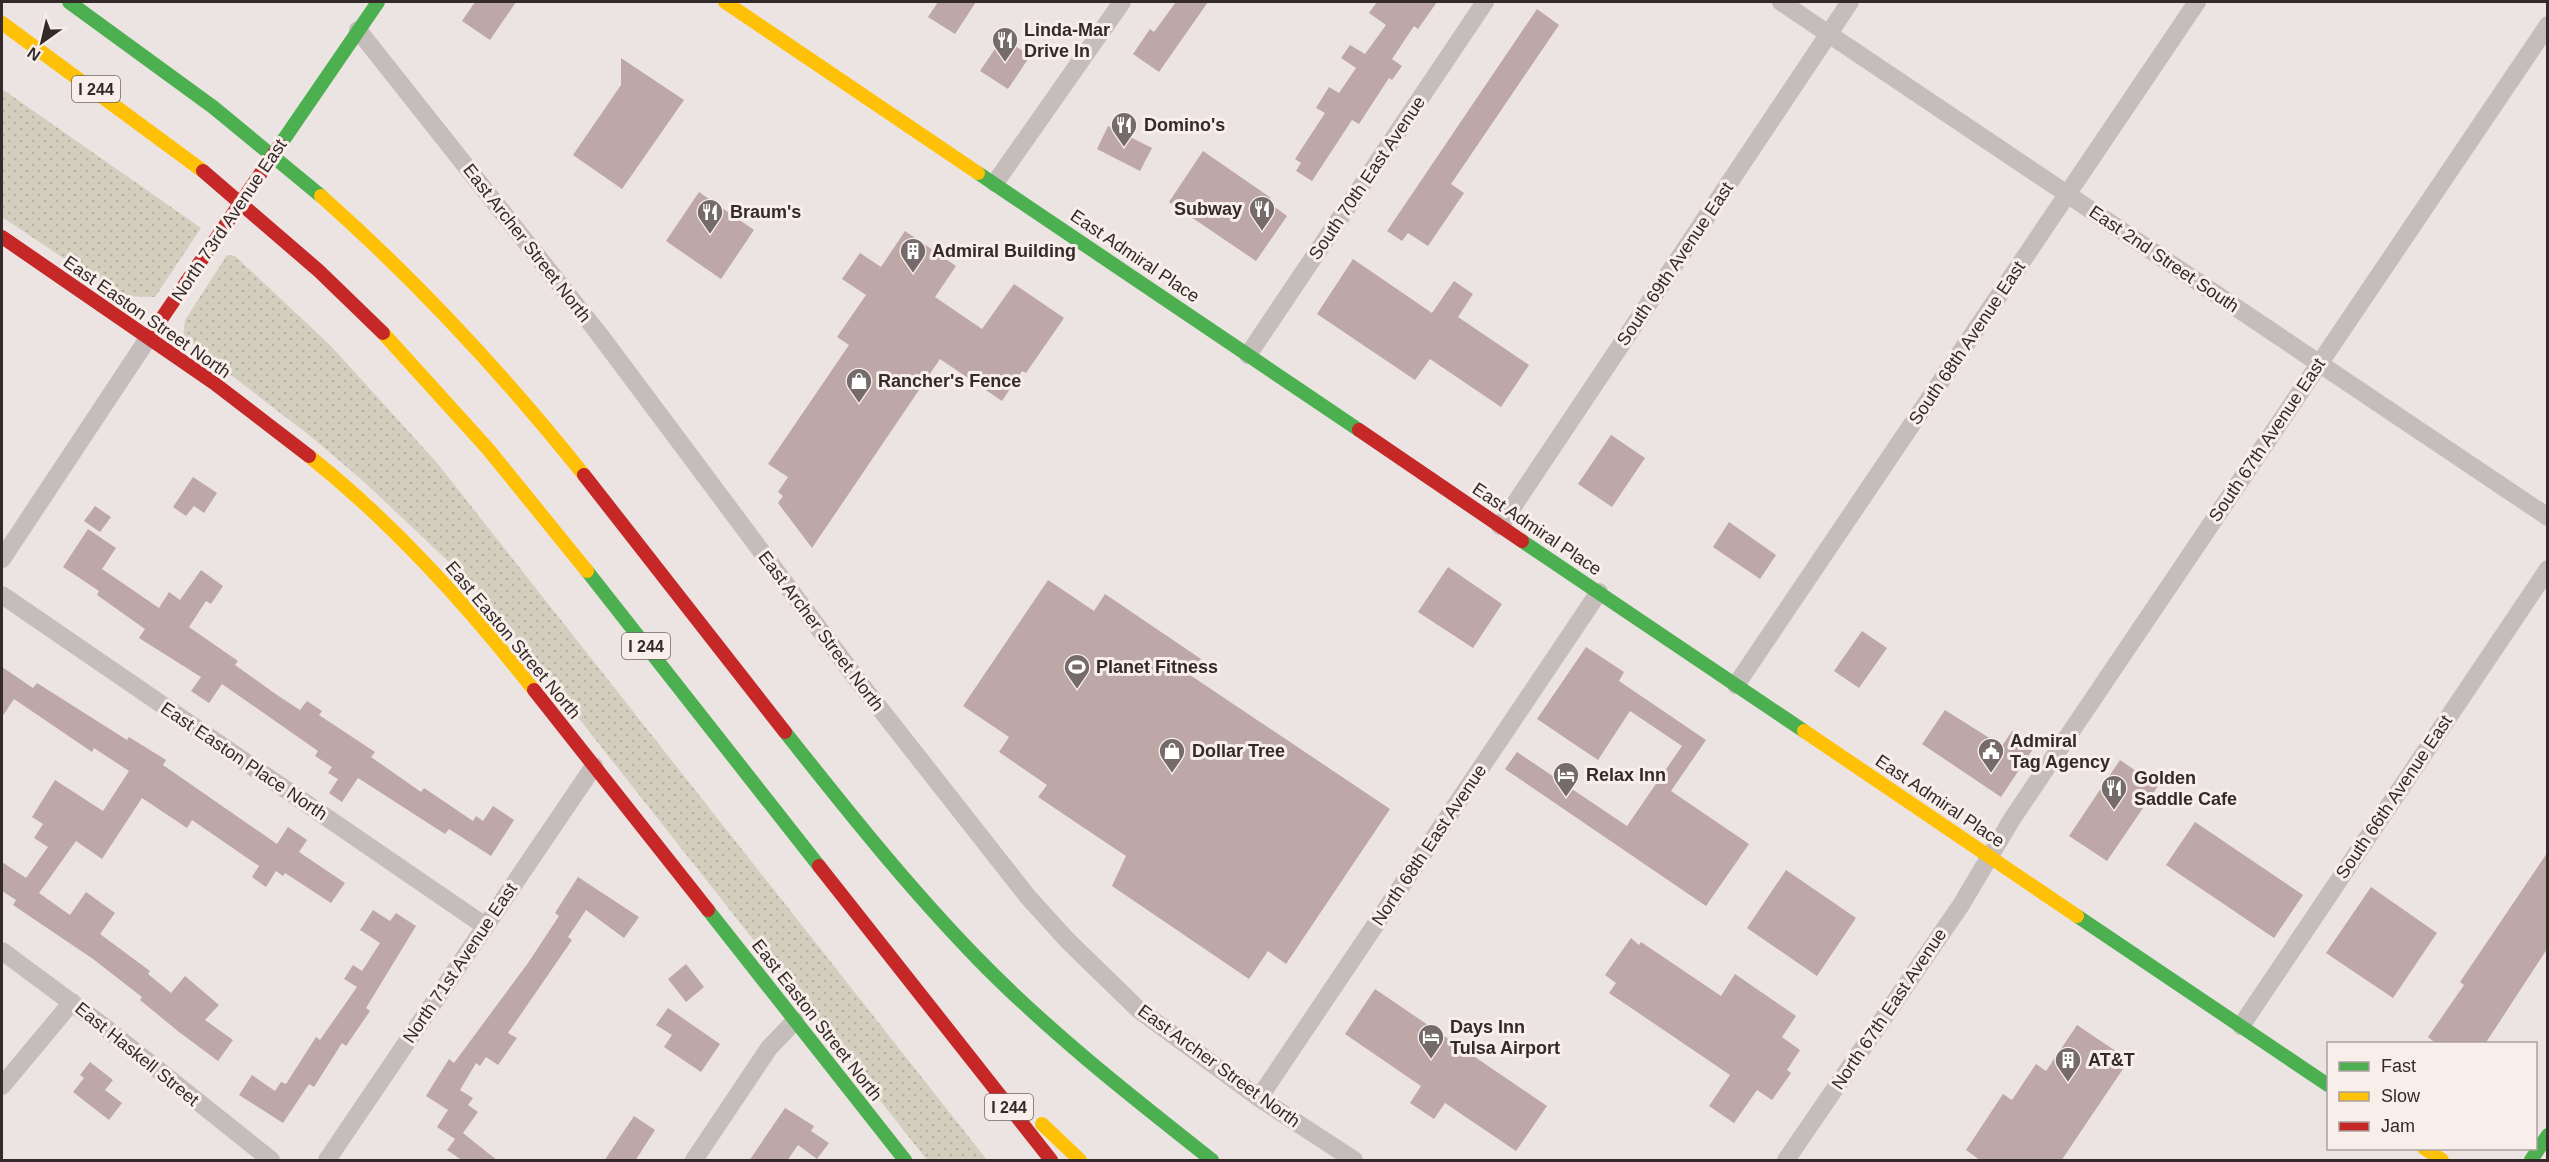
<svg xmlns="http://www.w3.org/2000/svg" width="2549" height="1162" font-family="Helvetica,sans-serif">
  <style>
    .grass { fill: url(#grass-dots) }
    .building { fill: #bea7a7 }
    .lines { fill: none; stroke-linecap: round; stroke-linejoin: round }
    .street { stroke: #c5bdbc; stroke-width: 18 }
    .fast { stroke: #4caf50; stroke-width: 14 }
    .slow { stroke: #ffc107; stroke-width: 14 }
    .jam { stroke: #c62828; stroke-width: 14 }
    .labels { text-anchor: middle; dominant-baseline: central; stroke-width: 6; stroke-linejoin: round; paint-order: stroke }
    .shield { fill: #f8eeea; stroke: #706564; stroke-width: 1.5 }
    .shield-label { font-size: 16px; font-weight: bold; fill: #352a2a }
    .poi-label { font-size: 18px; font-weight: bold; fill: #352a2a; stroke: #f8eeea; text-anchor: start }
    .street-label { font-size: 18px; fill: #352a2a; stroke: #f8eeea }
  </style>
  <defs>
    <pattern id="grass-dots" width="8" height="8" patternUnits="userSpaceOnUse" patternTransform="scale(1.5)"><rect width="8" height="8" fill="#d2cfbe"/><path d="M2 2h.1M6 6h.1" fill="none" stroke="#b5b2a3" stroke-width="1.8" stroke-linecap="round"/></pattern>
  </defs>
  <rect width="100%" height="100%" fill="#ece4e2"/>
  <path class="grass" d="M2,89L201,228L155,297L120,296L2,217Z
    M227,255L235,256L331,346L437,463L987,1160H927L517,640L450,563L362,480L314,439L183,338L185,320Z"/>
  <path class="building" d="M475,2H516L490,40L462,21Z
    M938,2H976L955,34L928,17Z
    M1176,2H1208L1159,72L1133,54L1150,29L1154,32Z
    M1377,2H1437L1418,29L1414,26L1392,59L1402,66L1392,80L1389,78L1359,124L1352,120L1312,181L1296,171L1301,163L1295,159L1325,113L1316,108L1329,87L1339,93L1356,68L1341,58L1350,45L1365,54L1386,25L1369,13Z
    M1537,9L1559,25L1451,184L1464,193L1428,246L1408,233L1402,241L1387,231Z
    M1003,37L1030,56L1008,89L980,71Z
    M621,58L684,100L622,189L573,155L621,85Z
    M1108,126L1152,148L1140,171L1097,149Z
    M1203,151L1271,198L1268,202L1287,216L1256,261L1169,202Z
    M699,192L754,230L721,279L666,241Z
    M905,231L956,266L935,297L982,329L1014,284L1064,318L1026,373L1022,371L1002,401L940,359L812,548L778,503L783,496L778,492L788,477L768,464L849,345L837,337L866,295L842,279L860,253L881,267Z
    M1353,259L1432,313L1454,281L1473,294L1458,317L1529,365L1501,407L1430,359L1415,380L1317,314Z
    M1611,435L1645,458L1612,507L1578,484Z
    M193,477L217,493L204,513L194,506L186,516L173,507Z
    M95,506L111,517L100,532L84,521Z
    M1729,522L1776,555L1760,579L1713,547Z
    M88,529L116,548L102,569L159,608L169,592L180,600L201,570L223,586L211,604L206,601L189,627L238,661L235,665L277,695L300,710L307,701L322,711L319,715L375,752L371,757L421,792L424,788L473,821L476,816L483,821L493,806L514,820L491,856L449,829L445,834L358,778L342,802L329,793L338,779L328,773L332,767L315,756L318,751L222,684L209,703L191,691L201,677L139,638L145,629L97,595L99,591L63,567Z
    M1448,567L1502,604L1473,648L1418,612Z
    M1048,580L1094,611L1105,594L1201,659L1190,675L1390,809L1286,964L1268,951L1249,979L1112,886L1126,856L1038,797L1047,785L999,752L1009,737L963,706Z
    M1862,631L1887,648L1859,688L1834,671Z
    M1586,647L1624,672L1619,681L1706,740L1671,791L1749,844L1706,906L1505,769L1517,752L1627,826L1682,746L1630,711L1598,760L1537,719Z
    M2,667L33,688L37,683L127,740L129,737L166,760L163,765L277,844L288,827L307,840L299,852L345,883L331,903L285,873L283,876L276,871L266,887L252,877L259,866L192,820L187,828L142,798L102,859L76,841L39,893L70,915L86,892L115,913L100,934L150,971L148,974L171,993L185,976L219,1005L205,1020L233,1040L218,1061L179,1032L140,1000L142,997L93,959L13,905L16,900L2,891V862L26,878L48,847L34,838L43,824L32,817L55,780L103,811L129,771L94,748L92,752L14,699L2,717Z
    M1945,710L2002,746L2012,731L2035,746L2001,797L1922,744Z
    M2120,760L2158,786L2107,861L2069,836Z
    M2195,822L2303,895L2274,938L2166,865Z
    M2547,853V949L2485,1044H2437L2428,1037L2464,985L2460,982Z
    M1786,870L1856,918L1817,976L1747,928Z
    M578,877L639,917L624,938L586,910L568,937L572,940L508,1033L517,1038L498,1065L486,1057L480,1066L476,1063L460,1090L473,1098L468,1105L478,1112L463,1133L498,1161H463L447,1150L455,1139L437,1127L448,1110L426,1096L449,1059L454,1063L528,963L559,916L555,913Z
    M2371,887L2437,933L2393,998L2326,953Z
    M373,910L390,921L396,913L416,926L366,1008L370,1011L346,1046L342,1043L314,1087L309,1084L283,1123L239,1095L252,1075L275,1091L281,1082L286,1084L316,1037L320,1040L357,987L344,979L353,965L362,971L380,943L360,930Z
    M1631,938L1639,945L1641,942L1721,996L1735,974L1796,1016L1782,1037L1800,1050L1787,1070L1791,1073L1772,1100L1757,1090L1734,1123L1709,1106L1730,1075L1609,993L1616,983L1605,975Z
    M686,964L704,987L686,1002L668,979Z
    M1375,989L1547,1106L1516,1151L1445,1103L1434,1119L1410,1103L1421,1086L1345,1034Z
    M668,1008L720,1044L701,1072L664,1047L672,1035L656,1025Z
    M2077,1025L2129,1060L2061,1161H1981L1966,1150L2003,1094L2012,1100L2036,1064L2046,1071Z
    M90,1062L113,1080L105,1090L122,1103L109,1120L73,1092L84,1078L80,1075Z
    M785,1108L814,1126L811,1131L829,1143L817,1159L798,1145L787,1161H749Z
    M634,1116L655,1130L635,1161H604Z"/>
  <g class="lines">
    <path class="street" d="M1781,2L2548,517
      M358,30L599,334L859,682L1028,897L1068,941L1139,1010L1259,1098L1354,1160
      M995,183L1122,2
      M1248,355L1485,2
      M1500,526L1850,2
      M2,559L149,337
      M2,595L485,926
      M1736,685L2197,2
      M2,951L102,1025L271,1160
      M2241,1026L2548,569
      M2,1086L72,1002
      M1259,1098L1599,592
      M327,1160L594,766
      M694,1160L769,1048L795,1021
      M1786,1160L1961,905L2012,819L2548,25"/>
    <path class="fast" d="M69,2L213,107L321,196
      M280,145L378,2
      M978,173L1359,430
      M1522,541L1804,731
      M587,571L819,866
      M785,732C846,809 908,887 977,958C1049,1032 1131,1096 1212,1160
      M708,910L905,1160
      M2077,916L2328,1085
      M2531,1160L2548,1135"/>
    <path class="slow" d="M725,2L978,173
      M2,23L203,171
      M321,196C417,281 504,375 584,475
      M383,333L488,449L587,571
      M309,456C394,524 466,604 534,690
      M1804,731L2077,916
      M1042,1124L1080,1160
      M2424,1148L2442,1160"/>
    <path class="jam" d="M203,171L319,271L383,333
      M2,237L214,383L309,456
      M149,337L280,145
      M1359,430L1522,541
      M584,475L785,732
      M534,690L708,910
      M819,866L1051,1160"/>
  </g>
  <defs>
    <g id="restaurant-pin" transform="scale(1.35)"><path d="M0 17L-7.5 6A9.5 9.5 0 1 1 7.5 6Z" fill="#756b6a" stroke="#f8eeea"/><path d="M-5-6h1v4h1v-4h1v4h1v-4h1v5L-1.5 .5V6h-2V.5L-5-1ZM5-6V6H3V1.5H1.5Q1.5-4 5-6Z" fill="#fff"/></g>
    <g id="building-pin" transform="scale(1.35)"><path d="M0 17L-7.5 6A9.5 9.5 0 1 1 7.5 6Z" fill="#756b6a" stroke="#f8eeea"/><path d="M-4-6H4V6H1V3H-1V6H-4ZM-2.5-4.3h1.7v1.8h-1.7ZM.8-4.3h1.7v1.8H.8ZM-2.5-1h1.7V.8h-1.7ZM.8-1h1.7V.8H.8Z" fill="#fff"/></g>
    <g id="shop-pin" transform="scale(1.35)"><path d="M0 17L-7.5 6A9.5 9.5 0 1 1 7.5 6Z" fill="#756b6a" stroke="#f8eeea"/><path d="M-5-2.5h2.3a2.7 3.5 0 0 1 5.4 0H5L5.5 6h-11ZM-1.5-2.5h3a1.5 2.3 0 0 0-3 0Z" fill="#fff"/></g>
    <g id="stadium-pin" transform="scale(1.35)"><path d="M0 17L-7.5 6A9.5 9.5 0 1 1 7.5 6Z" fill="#756b6a" stroke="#f8eeea"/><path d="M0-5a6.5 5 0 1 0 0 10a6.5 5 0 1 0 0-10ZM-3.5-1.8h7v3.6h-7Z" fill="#fff"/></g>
    <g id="civic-pin" transform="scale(1.35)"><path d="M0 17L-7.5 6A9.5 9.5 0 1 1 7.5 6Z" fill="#756b6a" stroke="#f8eeea"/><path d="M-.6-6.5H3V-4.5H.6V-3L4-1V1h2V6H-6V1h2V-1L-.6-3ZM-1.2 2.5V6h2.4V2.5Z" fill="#fff"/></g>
    <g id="hotel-pin" transform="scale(1.35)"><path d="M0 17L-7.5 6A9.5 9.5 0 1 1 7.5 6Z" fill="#756b6a" stroke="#f8eeea"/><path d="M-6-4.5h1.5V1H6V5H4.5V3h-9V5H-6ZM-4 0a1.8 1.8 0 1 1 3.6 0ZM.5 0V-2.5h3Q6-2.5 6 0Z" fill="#fff"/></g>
  </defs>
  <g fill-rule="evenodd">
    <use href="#restaurant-pin" x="1005" y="40"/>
    <use href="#restaurant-pin" x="1124" y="125"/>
    <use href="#restaurant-pin" x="1262" y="209"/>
    <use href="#restaurant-pin" x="710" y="212"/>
    <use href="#building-pin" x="913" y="251"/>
    <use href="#shop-pin" x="859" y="381"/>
    <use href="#stadium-pin" x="1077" y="667"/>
    <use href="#shop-pin" x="1172" y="751"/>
    <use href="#civic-pin" x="1991" y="751"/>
    <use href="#hotel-pin" x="1566" y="775"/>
    <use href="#restaurant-pin" x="2114" y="788"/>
    <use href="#hotel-pin" x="1431" y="1037"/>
    <use href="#building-pin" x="2068" y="1060"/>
  </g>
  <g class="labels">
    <g class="shield">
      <rect x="72" y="76" width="48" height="26" rx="4.5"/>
      <rect x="622" y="633" width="48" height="26" rx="4.5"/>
      <rect x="985" y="1094" width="48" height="26" rx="4.5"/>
    </g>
    <g class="shield-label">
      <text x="96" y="89">I 244</text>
      <text x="646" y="646">I 244</text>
      <text x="1009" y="1107">I 244</text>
    </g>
    <g class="poi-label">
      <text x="1024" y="30">Linda-Mar<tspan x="1024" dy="21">Drive In</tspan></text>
      <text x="1144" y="125">Domino's</text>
      <text x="1242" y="209" text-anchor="end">Subway</text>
      <text x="730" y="212">Braum's</text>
      <text x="932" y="251">Admiral Building</text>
      <text x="878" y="381">Rancher's Fence</text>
      <text x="1096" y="667">Planet Fitness</text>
      <text x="2010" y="741">Admiral<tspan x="2010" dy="21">Tag Agency</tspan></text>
      <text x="1192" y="751">Dollar Tree</text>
      <text x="1586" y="775">Relax Inn</text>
      <text x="2134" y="778">Golden<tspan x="2134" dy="21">Saddle Cafe</tspan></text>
      <text x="1450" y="1027">Days Inn<tspan x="1450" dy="21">Tulsa Airport</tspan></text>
      <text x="2088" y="1060">AT&amp;T</text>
    </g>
    <g class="street-label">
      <text transform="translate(1367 178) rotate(-56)">South 70th East Avenue</text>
      <text transform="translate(229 220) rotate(-56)">North 73rd Avenue East</text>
      <text transform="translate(527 243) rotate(52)">East Archer Street North</text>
      <text transform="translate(1135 256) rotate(34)">East Admiral Place</text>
      <text transform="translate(2164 259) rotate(34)">East 2nd Street South</text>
      <text transform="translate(1675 264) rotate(-56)">South 69th Avenue East</text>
      <text transform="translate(147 317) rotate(35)">East Easton Street North</text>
      <text transform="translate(1967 343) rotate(-56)">South 68th Avenue East</text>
      <text transform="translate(2267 440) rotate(-56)">South 67th Avenue East</text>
      <text transform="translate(1537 529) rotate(34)">East Admiral Place</text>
      <text transform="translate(821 631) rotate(53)">East Archer Street North</text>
      <text transform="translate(513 640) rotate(50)">East Easton Street North</text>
      <text transform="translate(244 761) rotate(34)">East Easton Place North</text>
      <text transform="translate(2394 797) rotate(-56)">South 66th Avenue East</text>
      <text transform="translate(1940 801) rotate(34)">East Admiral Place</text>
      <text transform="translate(1429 845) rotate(-56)">North 68th East Avenue</text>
      <text transform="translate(460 963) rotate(-56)">North 71st Avenue East</text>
      <text transform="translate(1889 1009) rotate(-56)">North 67th East Avenue</text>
      <text transform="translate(817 1020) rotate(52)">East Easton Street North</text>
      <text transform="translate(137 1054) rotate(39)">East Haskell Street</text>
      <text transform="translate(1219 1066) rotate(36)">East Archer Street North</text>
    </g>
  </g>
  <rect width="2549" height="1162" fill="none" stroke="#352a2a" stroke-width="6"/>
  <rect x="2327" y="1042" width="210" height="108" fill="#f8eeea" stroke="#aaa09d" stroke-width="1.5"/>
  <rect x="2339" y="1062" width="30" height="9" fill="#4caf50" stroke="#aaa09d" stroke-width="1.5"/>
  <text x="2381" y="1072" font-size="18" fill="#352a2a">Fast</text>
  <rect x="2339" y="1092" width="30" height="9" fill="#ffc107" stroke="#aaa09d" stroke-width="1.5"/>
  <text x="2381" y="1102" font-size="18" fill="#352a2a">Slow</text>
  <rect x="2339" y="1122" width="30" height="9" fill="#c62828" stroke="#aaa09d" stroke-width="1.5"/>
  <text x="2381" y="1132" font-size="18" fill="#352a2a">Jam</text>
  <g transform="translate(42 42) rotate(214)" stroke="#f8eeea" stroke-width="4.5" paint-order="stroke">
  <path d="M0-4.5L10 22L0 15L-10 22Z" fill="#352a2a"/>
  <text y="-9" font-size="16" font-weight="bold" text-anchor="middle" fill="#352a2a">N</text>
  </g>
</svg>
